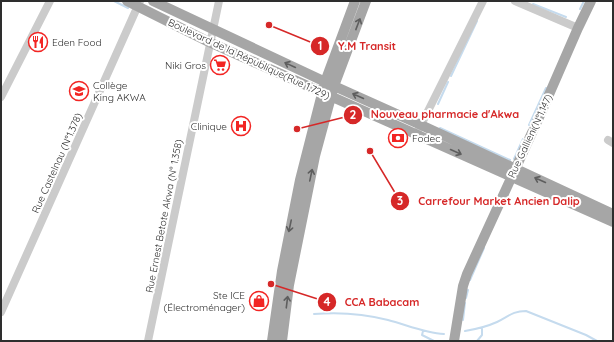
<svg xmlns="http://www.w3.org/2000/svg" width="614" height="342" font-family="Quicksand,sans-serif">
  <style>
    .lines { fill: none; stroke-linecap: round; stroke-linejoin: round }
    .stream { stroke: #c5dbee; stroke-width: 2 }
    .minor { stroke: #cbcbcb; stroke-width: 8 }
    .major { stroke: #a6a6a6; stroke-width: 10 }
    .oneway { stroke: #5e5e5e }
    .labels { text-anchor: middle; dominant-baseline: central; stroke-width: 4; stroke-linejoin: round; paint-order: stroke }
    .poi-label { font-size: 10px; fill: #2e2e2e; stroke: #fff; text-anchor: start }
    .street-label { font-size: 10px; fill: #2e2e2e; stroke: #fff }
    .leader { fill: none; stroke: #d62828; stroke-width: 1.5 }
    .callout-dot { fill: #d62828; stroke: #fff; stroke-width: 1.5 }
    .mark-label { font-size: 12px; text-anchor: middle; font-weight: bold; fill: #fff }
    .callout-label { font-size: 11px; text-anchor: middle; font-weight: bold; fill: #d62828; stroke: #fff; stroke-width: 4; stroke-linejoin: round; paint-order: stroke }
  </style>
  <rect width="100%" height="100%" fill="#fff"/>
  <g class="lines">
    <path class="stream" d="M114,1L128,8
      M533,4L566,17
      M580,9L584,1
      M451,76L477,21
      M438,104L448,82
      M529,125L546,88
      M440,128L510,160
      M514,159L523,139
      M470,280L484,248
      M466,298L468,290
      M314,314C338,312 365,314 388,320C407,325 425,333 444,334
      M463,320L465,303
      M423,331L422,335L434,341
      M465,331C477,329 486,327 497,322C508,317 512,311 526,311L586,335L597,341
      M477,341L482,335V329"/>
    <path class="minor" d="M515,1L578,28
      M1,97L50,1
      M419,129L483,1
      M608,140L613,143
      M1,312L140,1
      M148,341L219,1"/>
    <path class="major" d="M127,1L209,42L613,222
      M153,1L334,86L421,125L613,214
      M272,341L282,271L300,180L325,82L355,1
      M282,341L289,285L315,156L334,86L366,1
      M454,341L463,286L467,274L541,113L578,28L591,1"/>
  </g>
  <defs><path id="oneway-shaft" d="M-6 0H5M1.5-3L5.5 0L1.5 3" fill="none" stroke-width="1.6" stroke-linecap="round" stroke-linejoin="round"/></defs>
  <g class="oneway">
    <use href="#oneway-shaft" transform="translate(358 24) rotate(-69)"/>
    <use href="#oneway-shaft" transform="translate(290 65) rotate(-155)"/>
    <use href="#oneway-shaft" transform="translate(358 96) rotate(-156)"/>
    <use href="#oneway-shaft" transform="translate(456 152) rotate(24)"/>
    <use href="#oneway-shaft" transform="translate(311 175) rotate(-78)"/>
    <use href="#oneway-shaft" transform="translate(540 180) rotate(-156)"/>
    <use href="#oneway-shaft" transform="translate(290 226) rotate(102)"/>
    <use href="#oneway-shaft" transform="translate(287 302) rotate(-83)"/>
  </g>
  <defs>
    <g id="restaurant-ring" transform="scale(1)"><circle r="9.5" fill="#fff" stroke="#f22523" stroke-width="1.5"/><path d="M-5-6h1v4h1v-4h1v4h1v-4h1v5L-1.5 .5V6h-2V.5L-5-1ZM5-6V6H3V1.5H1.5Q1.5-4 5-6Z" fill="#f22523"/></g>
    <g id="supermarket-ring" transform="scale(1)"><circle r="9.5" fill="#fff" stroke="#f22523" stroke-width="1.5"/><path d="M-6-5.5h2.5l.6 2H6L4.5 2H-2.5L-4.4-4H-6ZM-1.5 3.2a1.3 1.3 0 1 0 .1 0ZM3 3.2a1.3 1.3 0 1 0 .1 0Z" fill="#f22523"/></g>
    <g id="school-ring" transform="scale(1)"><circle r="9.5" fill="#fff" stroke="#f22523" stroke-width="1.5"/><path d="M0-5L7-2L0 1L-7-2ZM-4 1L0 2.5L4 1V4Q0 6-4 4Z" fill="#f22523"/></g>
    <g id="hospital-ring" transform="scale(1)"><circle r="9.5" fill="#fff" stroke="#f22523" stroke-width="1.5"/><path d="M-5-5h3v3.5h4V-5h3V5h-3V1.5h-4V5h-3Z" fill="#f22523"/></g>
    <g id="bank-ring" transform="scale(1)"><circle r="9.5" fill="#fff" stroke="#f22523" stroke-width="1.5"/><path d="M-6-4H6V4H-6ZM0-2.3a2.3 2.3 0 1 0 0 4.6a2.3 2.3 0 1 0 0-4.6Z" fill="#f22523"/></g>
    <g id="shop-ring" transform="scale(1)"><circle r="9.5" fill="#fff" stroke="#f22523" stroke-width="1.5"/><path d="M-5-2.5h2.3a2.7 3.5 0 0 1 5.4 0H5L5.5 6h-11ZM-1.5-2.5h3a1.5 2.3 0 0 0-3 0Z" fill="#f22523"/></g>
  </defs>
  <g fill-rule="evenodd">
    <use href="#restaurant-ring" x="38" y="42"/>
    <use href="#supermarket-ring" x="220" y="65"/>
    <use href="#school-ring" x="79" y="91"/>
    <use href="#hospital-ring" x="241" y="126"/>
    <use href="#bank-ring" x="398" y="138"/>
    <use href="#shop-ring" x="259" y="301"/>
  </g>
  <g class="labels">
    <g class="poi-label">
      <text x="52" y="42">Eden Food</text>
      <text x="206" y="65" text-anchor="end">Niki Gros</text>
      <text x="93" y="85">Collège<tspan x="93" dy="12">King AKWA</tspan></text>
      <text x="227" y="126" text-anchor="end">Clinique</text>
      <text x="412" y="138">Fodec</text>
      <text x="245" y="295" text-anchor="end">Ste ICE<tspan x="245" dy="12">(Électroménager)</tspan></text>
    </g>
    <g class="street-label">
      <text transform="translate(249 59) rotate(25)">Boulevard de la République(Rue 1.729)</text>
      <text transform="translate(530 136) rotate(-65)">Rue Gallieni(N°1.147)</text>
      <text transform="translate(57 163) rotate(-66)">Rue Castelnau (N°1.378)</text>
      <text transform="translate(164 216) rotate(-79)">Rue Ernest Betote Akwa (N° 1.358)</text>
    </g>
  </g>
  <path class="leader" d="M269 25L320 46M297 129L353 115M370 151L400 201M271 284L327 302"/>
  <g class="callout-dot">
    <circle cx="269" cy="25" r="4"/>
    <circle cx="297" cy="129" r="4"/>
    <circle cx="370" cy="151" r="4"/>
    <circle cx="271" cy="284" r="4"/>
    <circle cx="320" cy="46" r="10"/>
    <circle cx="353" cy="115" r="10"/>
    <circle cx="400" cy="201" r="10"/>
    <circle cx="327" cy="302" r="10"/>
  </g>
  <g class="mark-label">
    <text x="320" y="50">1</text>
    <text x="353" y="119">2</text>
    <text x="400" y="205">3</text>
    <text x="327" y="306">4</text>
  </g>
  <g class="callout-label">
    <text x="367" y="50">Y.M Transit</text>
    <text x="445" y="118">Nouveau pharmacie d'Akwa</text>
    <text x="499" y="205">Carrefour Market Ancien Dalip</text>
    <text x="382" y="306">CCA Babacam</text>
  </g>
  <rect width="614" height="342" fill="none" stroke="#2e2e2e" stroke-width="4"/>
</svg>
